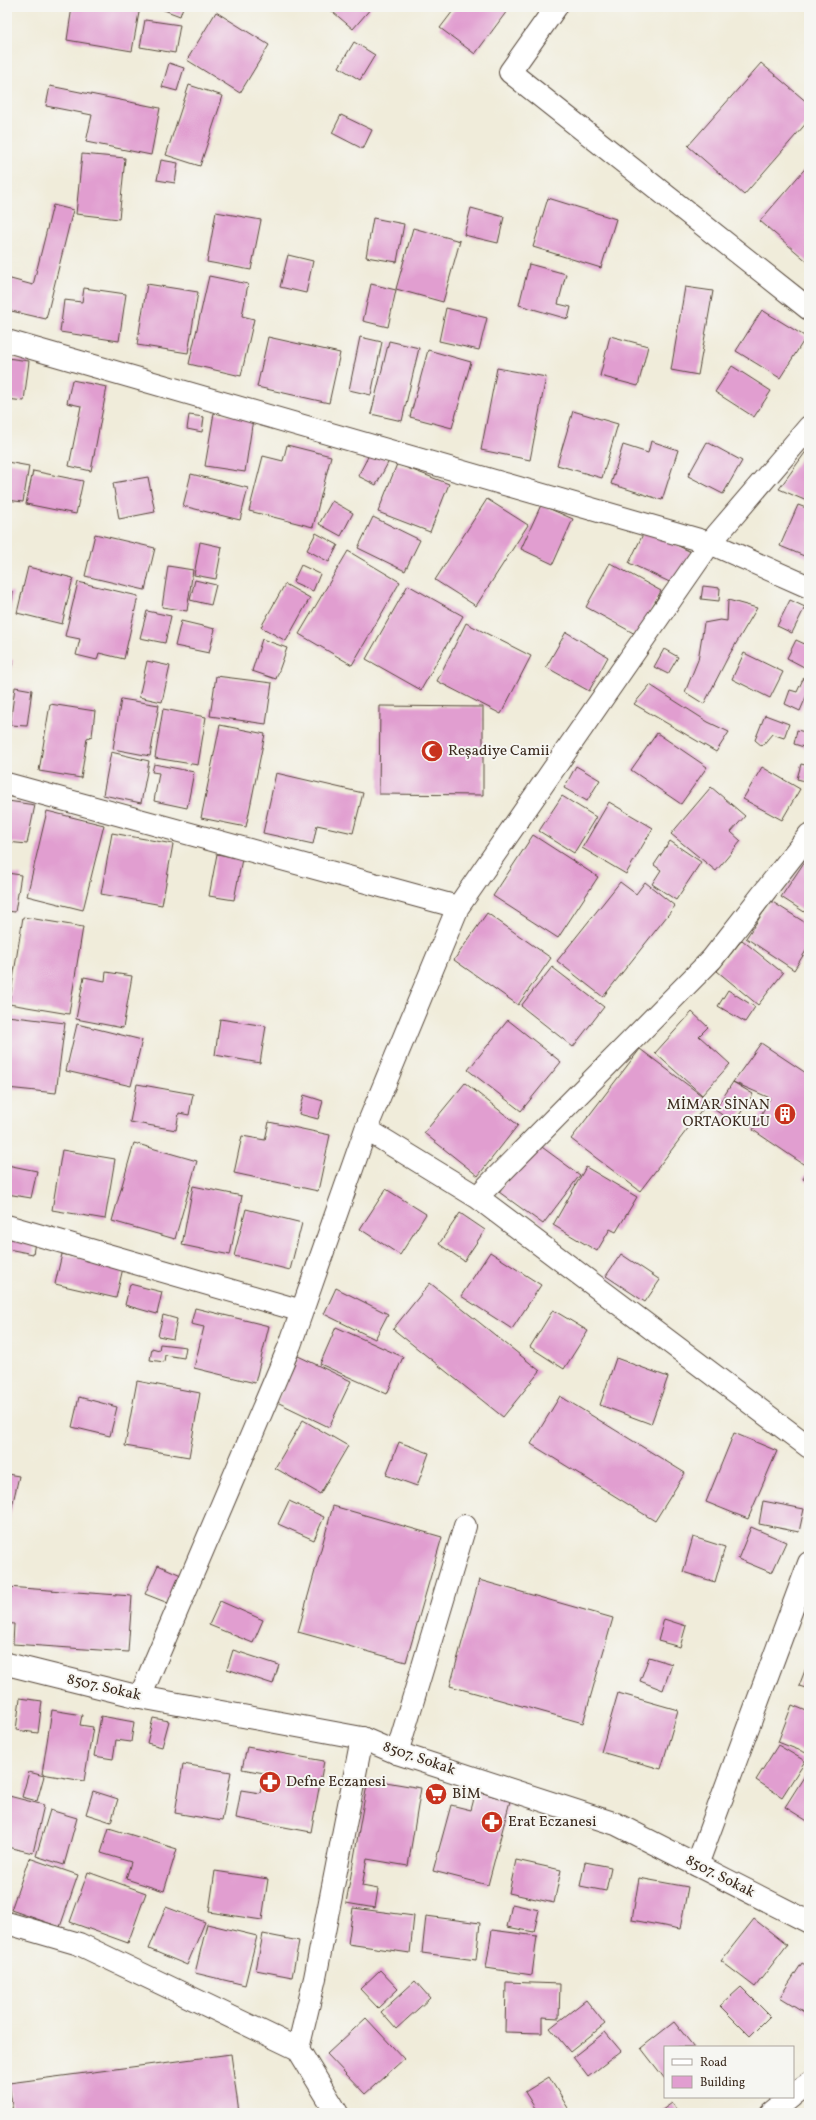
<svg xmlns="http://www.w3.org/2000/svg" width="816" height="2120" font-family="Vollkorn,serif">
  <style>
    .building { fill: #e19ed0 }
    .lines { fill: none; stroke-linecap: round; stroke-linejoin: round }
    .street-casing { stroke: #56473a; stroke-width: 24 }
    .secondary-casing { stroke: #56473a; stroke-width: 24 }
    .street { stroke: #fff; stroke-width: 22 }
    .secondary { stroke: #fff; stroke-width: 22 }
    .labels { text-anchor: middle; dominant-baseline: central; stroke-width: 4; stroke-linejoin: round; paint-order: stroke }
    .poi-label { font-size: 15px; fill: #3b2a1e; stroke: #f6f6f2; text-anchor: start }
    .street-label { font-size: 15px; fill: #3b2a1e; stroke: #f6f6f2 }
  </style>
  <rect width="100%" height="100%" fill="#f6f6f2"/>
  <filter id="ink" filterUnits="userSpaceOnUse"><feTurbulence type="fractalNoise" baseFrequency=".025" numOctaves="2"/><feDisplacementMap in="SourceGraphic" scale="8" xChannelSelector="R" yChannelSelector="G"/><feConvolveMatrix kernelMatrix="1 2 1 2 8 2 1 2 1" color-interpolation-filters="sRGB"/></filter>
  <filter id="wash" filterUnits="userSpaceOnUse"><feTurbulence type="fractalNoise" baseFrequency=".012" numOctaves="4" result="noise"/><feDisplacementMap in="SourceGraphic" scale="16" xChannelSelector="R" yChannelSelector="G"/><feGaussianBlur stdDeviation="0.9" result="paint"/><feColorMatrix in="noise" values="0 0 0 0 0 0 0 0 0 0 0 0 0 0 0 0 0 1.4 0 .05"/><feComposite in="paint" operator="in"/></filter>
  <g filter="url(#wash)">
    <rect width="100%" height="100%" fill="#f0ecda"/>
    <g id="blocks">
      <path class="building" d="M72,7H140L132,51L67,40Z
        M156,7H183L180,16Z
        M327,7H372L353,29Z
        M456,7H510L475,54L440,28Z
        M216,12L269,45L240,93L187,60Z
        M145,20L180,25L175,53L140,47Z
        M354,42L375,55L360,80L339,67Z
        M169,63L184,68L177,91L162,87Z
        M761,63L809,104V120L744,195L688,146Z
        M189,85L223,96L200,166L166,155Z
        M50,86L160,108L151,155L86,142L92,115L46,106Z
        M341,115L372,130L363,149L332,133Z
        M82,154L125,158L119,219L76,214Z
        M161,160L178,163L175,183L157,180Z
        M809,164V263L760,221Z
        M548,198L616,219L601,268L533,247Z
        M53,205L73,210L46,319L7,310V278L33,285Z
        M471,208L504,217L498,243L464,235Z
        M216,212L261,220L251,270L207,262Z
        M373,218L404,224L397,262L366,257Z
        M413,228L460,241L443,302L396,289Z
        M288,255L313,261L306,293L280,287Z
        M529,264L566,274L558,304L571,307L568,319L519,305Z
        M209,276L248,284L242,316L254,319L241,376L189,364Z
        M147,284L198,292L188,353L137,345Z
        M371,284L396,290L388,327L363,321Z
        M685,287L713,291L698,375L671,370Z
        M84,288L126,294L119,341L60,332L64,300L82,302Z
        M446,308L487,318L479,350L439,341Z
        M762,310L806,337L780,378L736,351Z
        M610,336L648,346L638,386L600,376Z
        M268,337L340,353L329,403L257,387Z
        M360,337L382,342L371,395L349,390Z
        M389,341L419,348L402,421L371,414Z
        M428,350L471,362L452,428L410,417Z
        M7,358L29,361L24,401L7,399Z
        M732,366L771,391L754,417L715,392Z
        M497,368L546,377L530,460L481,450Z
        M72,380L107,387L91,471L69,466L81,406L67,403Z
        M573,411L618,424L602,478L557,465Z
        M214,413L253,419L245,472L205,466Z
        M189,415L204,417L202,432L187,429Z
        M651,441L678,450L662,500L611,484L623,445L648,453Z
        M707,442L742,461L723,494L688,476Z
        M287,445L331,456L313,527L249,511L263,456L283,461Z
        M807,450L809,451V502L779,489Z
        M371,451L389,461L376,485L358,476Z
        M7,462L29,466L23,502L7,500Z
        M397,464L449,484L430,532L378,512Z
        M33,471L83,481L76,514L26,504Z
        M191,474L248,488L240,520L183,506Z
        M148,477L155,512L119,519L113,483Z
        M487,499L528,525L476,606L435,580Z
        M332,501L353,513L341,536L319,524Z
        M541,505L573,519L553,564L521,549Z
        M798,505L809,509V558L780,546Z
        M373,517L420,540L405,571L358,548Z
        M645,530L691,552L676,585L629,563Z
        M316,533L338,545L329,562L307,550Z
        M95,534L155,548L145,590L85,576Z
        M200,542L222,547L216,579L194,575Z
        M348,551L400,582L352,665L299,634Z
        M610,563L661,591L637,635L586,607Z
        M301,565L320,574L313,591L293,582Z
        M168,566L193,570L187,611L162,607Z
        M28,567L73,578L62,624L17,613Z
        M195,580L216,585L211,605L190,600Z
        M78,582L138,596L124,659L99,653L97,660L76,655L80,639L65,636Z
        M285,584L310,598L286,641L261,627Z
        M408,585L463,616L421,690L366,659Z
        M703,586L720,588L719,601L701,599Z
        M7,591L13,592L10,614L7,613Z
        M728,600L757,608L728,657L704,704L685,692L698,660L704,623L720,620L727,621Z
        M790,600L805,607L792,633L777,626Z
        M147,611L171,616L165,643L140,638Z
        M181,621L215,629L209,653L175,646Z
        M466,623L531,656L501,714L437,681Z
        M566,632L608,657L589,691L546,667Z
        M262,639L287,648L276,679L252,671Z
        M796,640L809,646V658L804,667L787,658Z
        M664,649L678,657L668,674L654,667Z
        M744,653L783,672L770,698L732,679Z
        M7,659L13,660L8,681H7Z
        M147,661L170,666L162,702L139,697Z
        M216,676L272,683L266,724L210,716Z
        M804,677L809,679V690L800,711L785,704L790,690L797,692Z
        M650,685L708,722L729,732L716,752L634,704Z
        M15,687L32,690L27,726L10,725Z
        M121,699L159,705L150,756L113,749Z
        M50,704L95,711L92,736L87,738L81,778L39,771Z
        M380,706L483,707V795L379,794Z
        M163,709L206,717L198,765L155,758Z
        M765,715L789,724L784,738L772,734L762,746L755,740Z
        M220,725L265,734L246,827L201,818Z
        M797,730L809,733L807,748L794,744Z
        M657,733L707,767L681,804L631,770Z
        M111,752L149,761L141,803L103,795Z
        M154,764L194,772L187,808L154,801L159,773L152,772Z
        M801,764L809,766V782L797,779Z
        M576,766L600,780L587,801L564,788Z
        M762,767L800,789L782,820L743,799Z
        M276,773L363,793L353,833L317,825L313,844L263,833Z
        M711,787L745,816L731,832L741,841L716,871L671,834Z
        M562,796L596,817L574,853L539,831Z
        M8,801L35,805L27,844L7,842Z
        M609,802L653,828L626,874L582,848Z
        M47,811L104,825L83,910L27,896Z
        M112,833L173,844L162,905L101,894Z
        M533,835L598,877L558,938L493,896Z
        M670,841L701,862L676,900L652,884L661,870L654,865Z
        M217,854L242,859L234,900L209,896Z
        M809,855V915L781,897Z
        M7,873L21,875L15,912L7,911Z
        M620,882L636,894L645,882L675,906L603,997L557,961Z
        M771,901L809,925V946L794,970L746,938Z
        M487,913L551,958L518,1005L454,960Z
        M23,917L83,927L69,1014L9,1004Z
        M742,940L783,973L758,1005L717,971Z
        M552,967L604,1007L573,1047L521,1006Z
        M106,972L132,976L123,1028L76,1019L84,977L105,981Z
        M728,990L755,1007L745,1022L718,1006Z
        M692,1012L708,1027L699,1036L730,1064L702,1095L655,1053Z
        M7,1016L65,1023L56,1093L7,1088Z
        M220,1019L266,1026L260,1063L215,1055Z
        M508,1020L561,1062L521,1111L468,1070Z
        M77,1024L142,1040L131,1086L66,1071Z
        M761,1043L809,1075V1168L753,1130L770,1098L733,1082L753,1094L734,1123L715,1110L733,1082Z
        M640,1049L709,1101L640,1191L571,1139Z
        M465,1083L518,1125L478,1176L424,1133Z
        M137,1084L193,1094L189,1115L179,1113L176,1130L130,1122Z
        M304,1095L323,1101L318,1119L299,1114Z
        M269,1122L330,1135L318,1191L234,1173L242,1136L265,1140Z
        M535,1142L580,1175L543,1224L499,1192Z
        M134,1143L197,1161L175,1239L112,1221Z
        M62,1150L115,1159L105,1219L52,1210Z
        M7,1165L37,1171L31,1198L7,1194Z
        M586,1167L637,1197L616,1232L610,1229L597,1251L553,1225Z
        M809,1169V1183L803,1179Z
        M193,1186L242,1196L230,1255L182,1245Z
        M386,1189L426,1214L400,1255L360,1229Z
        M246,1209L302,1223L290,1270L234,1256Z
        M460,1213L485,1230L464,1261L439,1244Z
        M11,1231L36,1236L33,1254L8,1249Z
        M490,1252L541,1285L512,1329L461,1296Z
        M62,1254L123,1268L116,1298L55,1284Z
        M621,1254L660,1280L645,1302L606,1276Z
        M430,1283L540,1371L503,1417L393,1329Z
        M130,1284L162,1292L157,1314L125,1305Z
        M336,1288L388,1314L375,1339L324,1314Z
        M195,1308L269,1326L255,1383L194,1368L204,1327L191,1324Z
        M553,1310L588,1331L564,1369L530,1347Z
        M163,1315L177,1319L173,1339L158,1336Z
        M336,1327L403,1357L387,1394L320,1364Z
        M160,1344L186,1347L184,1358L165,1355L164,1362L150,1360L152,1348L159,1350Z
        M298,1356L351,1381L329,1427L277,1402Z
        M616,1358L668,1377L651,1424L600,1405Z
        M137,1381L200,1393L189,1457L125,1446Z
        M560,1396L685,1473L655,1521L531,1444Z
        M79,1397L117,1407L110,1436L72,1427Z
        M303,1420L348,1446L320,1494L275,1468Z
        M734,1433L777,1451L748,1519L706,1502Z
        M399,1442L429,1453L417,1486L386,1475Z
        M7,1474L19,1476L8,1524H7Z
        M289,1501L324,1517L314,1540L278,1524Z
        M763,1501L804,1509L799,1532L759,1524Z
        M333,1506L442,1537L406,1662L298,1632Z
        M751,1527L786,1542L772,1573L738,1559Z
        M693,1537L725,1547L715,1582L683,1572Z
        M158,1565L181,1575L168,1603L145,1594Z
        M479,1580L613,1618L583,1723L450,1686Z
        M7,1587L132,1596L128,1652L13,1644L14,1624L7,1623Z
        M220,1601L263,1620L253,1643L209,1625Z
        M664,1619L686,1626L680,1647L658,1641Z
        M233,1650L279,1665L273,1684L227,1669Z
        M649,1657L672,1664L663,1690L640,1681Z
        M809,1660V1689L799,1686Z
        M618,1693L678,1710L661,1769L601,1752Z
        M20,1698L42,1701L38,1733L16,1730Z
        M792,1705L809,1712V1754L778,1742Z
        M52,1710L82,1715L80,1725L93,1727L84,1781L42,1774Z
        M101,1716L134,1722L131,1742L116,1740L113,1759L94,1756Z
        M153,1718L169,1721L162,1747L147,1743Z
        M778,1745L805,1761L782,1797L756,1780Z
        M247,1747L324,1761L311,1832L236,1818L241,1790L260,1793L264,1773L242,1769Z
        M183,1764L231,1772L222,1821L175,1813Z
        M809,1769V1822L785,1807Z
        M29,1772L44,1776L37,1801L22,1797Z
        M368,1779L421,1788L408,1866L367,1859L362,1886L378,1889L375,1908L346,1903Z
        M93,1791L118,1799L111,1822L86,1814Z
        M476,1791L510,1801L488,1885L433,1871L451,1805L471,1810Z
        M9,1796L44,1805L33,1853L7,1847V1805Z
        M50,1810L77,1818L64,1865L36,1856Z
        M109,1828L177,1849L164,1891L126,1879L131,1862L101,1853Z
        M29,1858L78,1875L60,1927L11,1910Z
        M516,1860L561,1870L554,1903L509,1893Z
        M585,1862L611,1867L606,1891L580,1886Z
        M215,1871L268,1879L262,1920L209,1912Z
        M88,1872L146,1893L128,1943L70,1922Z
        M639,1878L688,1887L680,1929L632,1920Z
        M512,1904L539,1910L534,1932L507,1927Z
        M166,1907L205,1922L187,1965L149,1949Z
        M353,1908L414,1916L410,1953L348,1944Z
        M426,1916L480,1923L476,1960L422,1953Z
        M754,1919L787,1945L755,1987L721,1961Z
        M207,1924L257,1936L245,1985L195,1973Z
        M492,1930L537,1936L532,1975L486,1968Z
        M263,1934L299,1941L292,1977L256,1970Z
        M802,1963L809,1967V2015L780,1997Z
        M380,1970L398,1989L378,2008L360,1989Z
        M415,1981L430,1998L396,2029L381,2012Z
        M506,1982L560,1984L559,2018L542,2017V2033L505,2032Z
        M741,1987L770,2016L750,2036L720,2006Z
        M586,2000L605,2024L570,2052L550,2028Z
        M366,2018L404,2059L365,2094L327,2054Z
        M674,2022L694,2047H665V2079L641,2048Z
        M605,2032L621,2051L588,2077L573,2057Z
        M231,2054L239,2113H13L9,2083Z
        M549,2077L571,2113H538L525,2092Z
        M672,2103L679,2113H658Z"/>
    </g>
  </g>
  <g filter="url(#ink)">
    <use href="#blocks" fill-opacity="0" stroke="#56473a" stroke-width="1"/>
    <g class="lines">
      <g class="street-casing">
        <path id="street" d="M556,7L510,72L809,309
          M7,341L710,543L809,587
          M7,784L458,907
          M366,1129L477,1197L809,1447
          M477,1197L712,959L809,835
          M7,1226L302,1311
          M140,1697L290,1345L366,1129L458,907L710,543L809,427
          M397,1753L465,1526
          M697,1865L809,1563
          M7,1923L79,1944L298,2049L337,2113
          M298,2049L315,1978L362,1738
          M793,2095L809,2083
          M771,2113L791,2097"/>
      </g>
      <g class="secondary-casing">
        <path id="secondary" d="M7,1664L140,1697L362,1738L397,1753L616,1824L809,1922"/>
      </g>
      <use href="#street" class="street"/>
      <use href="#secondary" class="secondary"/>
    </g>
  </g>
  <defs>
    <g id="mosque-disc" transform="scale(1.15)"><circle r="9.5" fill="#c8321e" stroke="#f6f6f2"/><path d="M3.5-4.9A6 6 0 1 0 3.5 4.9A5 5 0 1 1 3.5-4.9Z" fill="#fff"/></g>
    <g id="building-disc" transform="scale(1.15)"><circle r="9.5" fill="#c8321e" stroke="#f6f6f2"/><path d="M-4-6H4V6H1V3H-1V6H-4ZM-2.5-4.3h1.7v1.8h-1.7ZM.8-4.3h1.7v1.8H.8ZM-2.5-1h1.7V.8h-1.7ZM.8-1h1.7V.8H.8Z" fill="#fff"/></g>
    <g id="pharmacy-disc" transform="scale(1.15)"><circle r="9.5" fill="#c8321e" stroke="#f6f6f2"/><path d="M-2-6h4v4h4v4h-4v4h-4v-4h-4v-4h4Z" fill="#fff"/></g>
    <g id="supermarket-disc" transform="scale(1.15)"><circle r="9.5" fill="#c8321e" stroke="#f6f6f2"/><path d="M-6-5.5h2.5l.6 2H6L4.5 2H-2.5L-4.4-4H-6ZM-1.5 3.2a1.3 1.3 0 1 0 .1 0ZM3 3.2a1.3 1.3 0 1 0 .1 0Z" fill="#fff"/></g>
  </defs>
  <g fill-rule="evenodd">
    <use href="#mosque-disc" x="432" y="751"/>
    <use href="#building-disc" x="785" y="1114"/>
    <use href="#pharmacy-disc" x="270" y="1782"/>
    <use href="#supermarket-disc" x="436" y="1794"/>
    <use href="#pharmacy-disc" x="492" y="1822"/>
  </g>
  <g class="labels">
    <g class="poi-label">
      <text x="448" y="751">Reşadiye Camii</text>
      <text x="770" y="1105" text-anchor="end">MİMAR SİNAN<tspan x="770" dy="17">ORTAOKULU</tspan></text>
      <text x="286" y="1782">Defne Eczanesi</text>
      <text x="452" y="1794">BİM</text>
      <text x="508" y="1822">Erat Eczanesi</text>
    </g>
    <g class="street-label">
      <text transform="translate(104 1688) rotate(13)">8507. Sokak</text>
      <text transform="translate(419 1759) rotate(19)">8507. Sokak</text>
      <text transform="translate(720 1877) rotate(27)">8507. Sokak</text>
    </g>
  </g>
  <rect width="816" height="2120" fill="none" stroke="#f6f6f2" stroke-width="24"/>
  <rect x="664" y="2046" width="130" height="52" fill="#f6f6f2" stroke="#aba49d"/>
  <rect x="672" y="2059" width="20" height="6" fill="#ffffff" stroke="#aba49d"/>
  <text x="700" y="2066" font-size="12" fill="#3b2a1e">Road</text>
  <rect x="672" y="2076" width="20" height="12" fill="#e19ed0" stroke="#aba49d"/>
  <text x="700" y="2086" font-size="12" fill="#3b2a1e">Building</text>
</svg>
